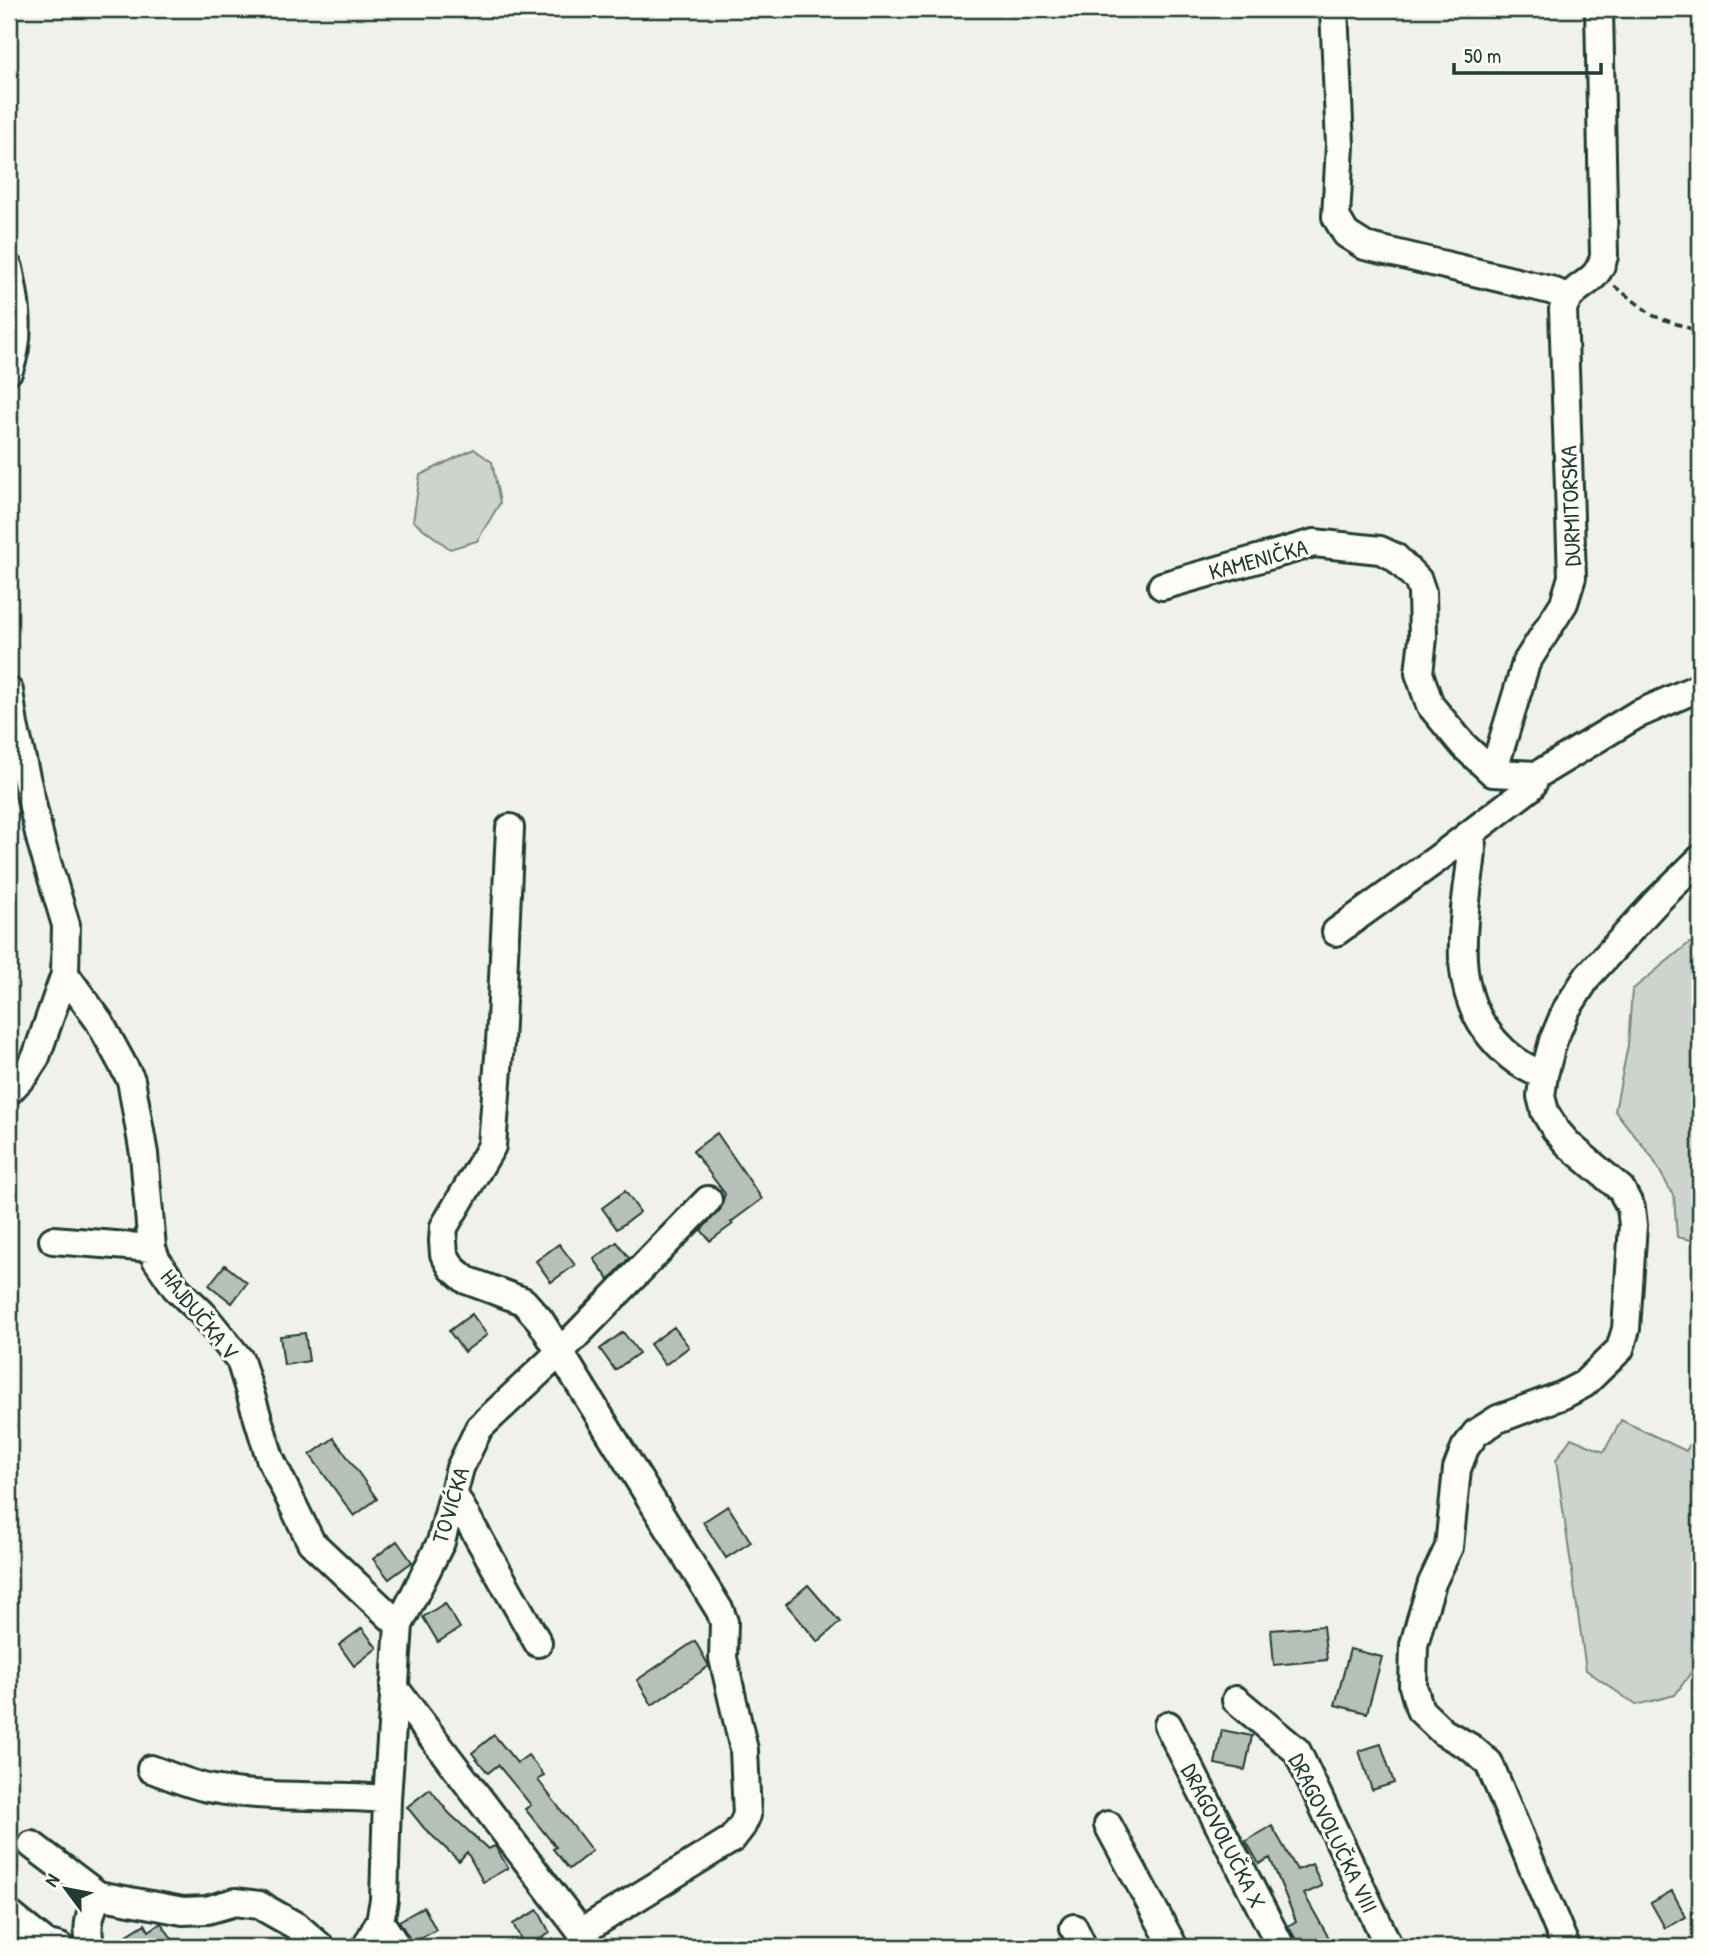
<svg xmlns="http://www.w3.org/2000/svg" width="1709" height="1956" font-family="'Patrick Hand',sans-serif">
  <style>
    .green { fill: #cdd3cd; stroke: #768880; stroke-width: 2 }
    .building { fill: #b6bfb8; stroke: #1f3d34; stroke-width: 2 }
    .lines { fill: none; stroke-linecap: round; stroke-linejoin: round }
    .minor-casing { stroke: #1f3d34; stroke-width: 32 }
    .path { stroke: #1f3d34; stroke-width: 3.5; stroke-dasharray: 7 5; stroke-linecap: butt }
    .minor { stroke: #fdfcf7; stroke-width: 26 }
    .labels { text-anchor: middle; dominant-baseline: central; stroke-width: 6; stroke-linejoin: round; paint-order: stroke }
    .street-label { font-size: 23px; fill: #1f3d34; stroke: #fdfcf7 }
  </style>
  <rect width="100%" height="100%" fill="#f0f1eb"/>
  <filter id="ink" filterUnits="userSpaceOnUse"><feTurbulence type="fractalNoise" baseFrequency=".0143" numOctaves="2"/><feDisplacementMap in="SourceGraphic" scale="14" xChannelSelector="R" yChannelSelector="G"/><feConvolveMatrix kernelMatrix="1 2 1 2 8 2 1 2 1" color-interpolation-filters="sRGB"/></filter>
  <g filter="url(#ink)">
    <path class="green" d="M474,449L492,462L500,503L477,541L450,549L413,521L420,475Z
      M1689,943L1700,946V1242L1677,1237L1674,1197L1652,1157L1615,1111L1628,1045L1632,990Z
      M1621,1420L1686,1451L1700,1427V1621L1694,1668L1675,1695L1636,1705L1586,1670L1556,1460L1571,1438L1604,1452Z"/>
    <path class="building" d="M717,1133L762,1199L731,1222L733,1224L710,1241L701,1230L720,1210L725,1194L693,1151Z
      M625,1191L640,1212L617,1229L602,1208Z
      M617,1242L629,1258L609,1280L594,1259Z
      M559,1244L575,1265L551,1282L536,1261Z
      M225,1265L247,1283L232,1303L209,1285Z
      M472,1314L487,1335L464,1352L449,1331Z
      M674,1327L689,1347L665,1365L650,1344Z
      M623,1332L639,1353L615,1370L600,1349Z
      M305,1333L309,1361L284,1365L280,1336Z
      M334,1438L377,1499L354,1516L310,1455Z
      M728,1506L751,1542L726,1558L703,1522Z
      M397,1541L412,1562L389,1579L373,1559Z
      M808,1585L840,1622L818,1642L786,1604Z
      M445,1603L460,1628L438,1642L423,1617Z
      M1323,1626L1327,1660L1274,1665L1271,1630Z
      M362,1628L377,1648L354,1666L339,1645Z
      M695,1641L709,1666L652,1705L637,1680Z
      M1350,1649L1382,1657L1367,1713L1335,1705Z
      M1222,1730L1252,1736L1245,1770L1215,1764Z
      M494,1735L517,1763L528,1755L544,1775L538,1780L592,1851L569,1869L553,1849L556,1847L525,1809L531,1805L498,1765L488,1773L472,1753Z
      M1381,1744L1394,1783L1372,1790L1359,1751Z
      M430,1789L449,1813L488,1849L495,1846L508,1868L483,1882L467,1852L459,1861L424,1828L407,1807Z
      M1272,1826L1297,1870L1312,1864L1322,1886L1304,1894L1334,1947H1300L1290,1929L1288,1926L1296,1921L1270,1858L1259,1864L1246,1841Z
      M1672,1891L1686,1917L1665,1928L1651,1903Z
      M424,1907L436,1930L412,1943L399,1921Z
      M538,1910L550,1933L525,1947L513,1924Z
      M161,1923L178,1947H108L145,1924L149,1931Z"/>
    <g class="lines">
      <g class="minor-casing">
        <path id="minor" d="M1334,9L1340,145L1336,217L1346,234L1365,246L1550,290L1567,297
          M9,268C16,302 22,336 9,370
          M1162,586L1314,543L1380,550L1395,557L1418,580L1422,592L1423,638L1419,673L1430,705L1464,746L1493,773
          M9,691L14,725L41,842L66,925L65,974L36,1057L25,1074L9,1091
          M1493,773L1526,663L1564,603L1572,577L1563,309C1572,282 1597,287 1604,256L1599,9
          M1493,773L1537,775L1636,715L1700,687
          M510,828L500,1043L492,1146L444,1227L443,1241L444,1254L452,1268L466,1280L523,1301L540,1320L720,1611L724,1622L723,1658L744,1750L747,1815L742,1826L732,1839L581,1932
          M1471,833C1474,853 1469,872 1467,892C1461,940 1457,988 1485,1029C1500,1050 1519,1067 1544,1075
          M1336,932L1437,859L1531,787L1537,775
          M65,974L99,1021L131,1080L144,1154L152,1248L156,1259L176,1288L202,1313L240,1360L270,1458L311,1542L399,1625
          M53,1240L152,1248
          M453,1493L538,1643
          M394,1687L581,1932L584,1947
          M1236,1700L1297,1751L1389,1947
          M1168,1725L1281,1947
          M151,1769C171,1776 192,1786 213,1789C271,1799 329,1794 387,1799
          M1108,1825L1174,1947
          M32,1845L98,1895
          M98,1895L183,1911L207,1910L235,1902L259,1905L298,1927L321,1947
          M9,1914L45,1943L60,1947
          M380,1921L397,1947
          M1074,1928L1083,1947
          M91,1947C85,1928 90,1913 98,1895
          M366,1947L380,1921L384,1900L387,1799L399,1625L441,1542L460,1468L479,1428L559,1353L708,1200
          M1566,1947L1489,1763L1470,1747L1443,1732L1420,1710L1413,1686L1414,1645L1421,1619L1432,1583L1449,1547L1457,1469L1465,1448L1476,1433L1498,1419L1563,1395L1584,1384L1620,1349L1626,1329L1633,1225L1631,1208L1621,1189L1569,1145L1555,1129L1545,1112L1541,1096L1544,1075L1553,1041L1566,1010L1588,976L1657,901L1700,859"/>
      </g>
      <path class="path" d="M1614,286L1654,316L1700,332"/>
      <use href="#minor" class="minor"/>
    </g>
  </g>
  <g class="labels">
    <g class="street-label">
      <text transform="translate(1570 506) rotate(-92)">DURMITORSKA</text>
      <text transform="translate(1258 559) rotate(-15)">KAMENIČKA</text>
      <text transform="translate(200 1314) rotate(51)">HAJDUČKA V</text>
      <text transform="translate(450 1505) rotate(-73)">TOVIĆKA</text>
      <text transform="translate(1334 1833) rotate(64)">DRAGOVOLUČKA VIII</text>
      <text transform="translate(1224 1836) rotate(63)">DRAGOVOLUČKA X</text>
    </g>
  </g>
  <rect width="1709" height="1956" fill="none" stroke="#fdfcf7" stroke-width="35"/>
  <rect x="18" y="18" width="1674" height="1921" fill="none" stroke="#1f3d34" stroke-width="2.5" filter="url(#ink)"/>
  <g transform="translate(66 1889) rotate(302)" stroke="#fdfcf7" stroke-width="5" paint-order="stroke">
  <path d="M0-5L12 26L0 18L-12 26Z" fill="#1f3d34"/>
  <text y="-10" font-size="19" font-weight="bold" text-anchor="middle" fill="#1f3d34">N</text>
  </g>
  <path d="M1454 63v10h147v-10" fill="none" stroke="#1f3d34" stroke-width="3.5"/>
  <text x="1464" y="63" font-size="21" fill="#1f3d34" stroke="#fdfcf7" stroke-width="5" paint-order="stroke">50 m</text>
</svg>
